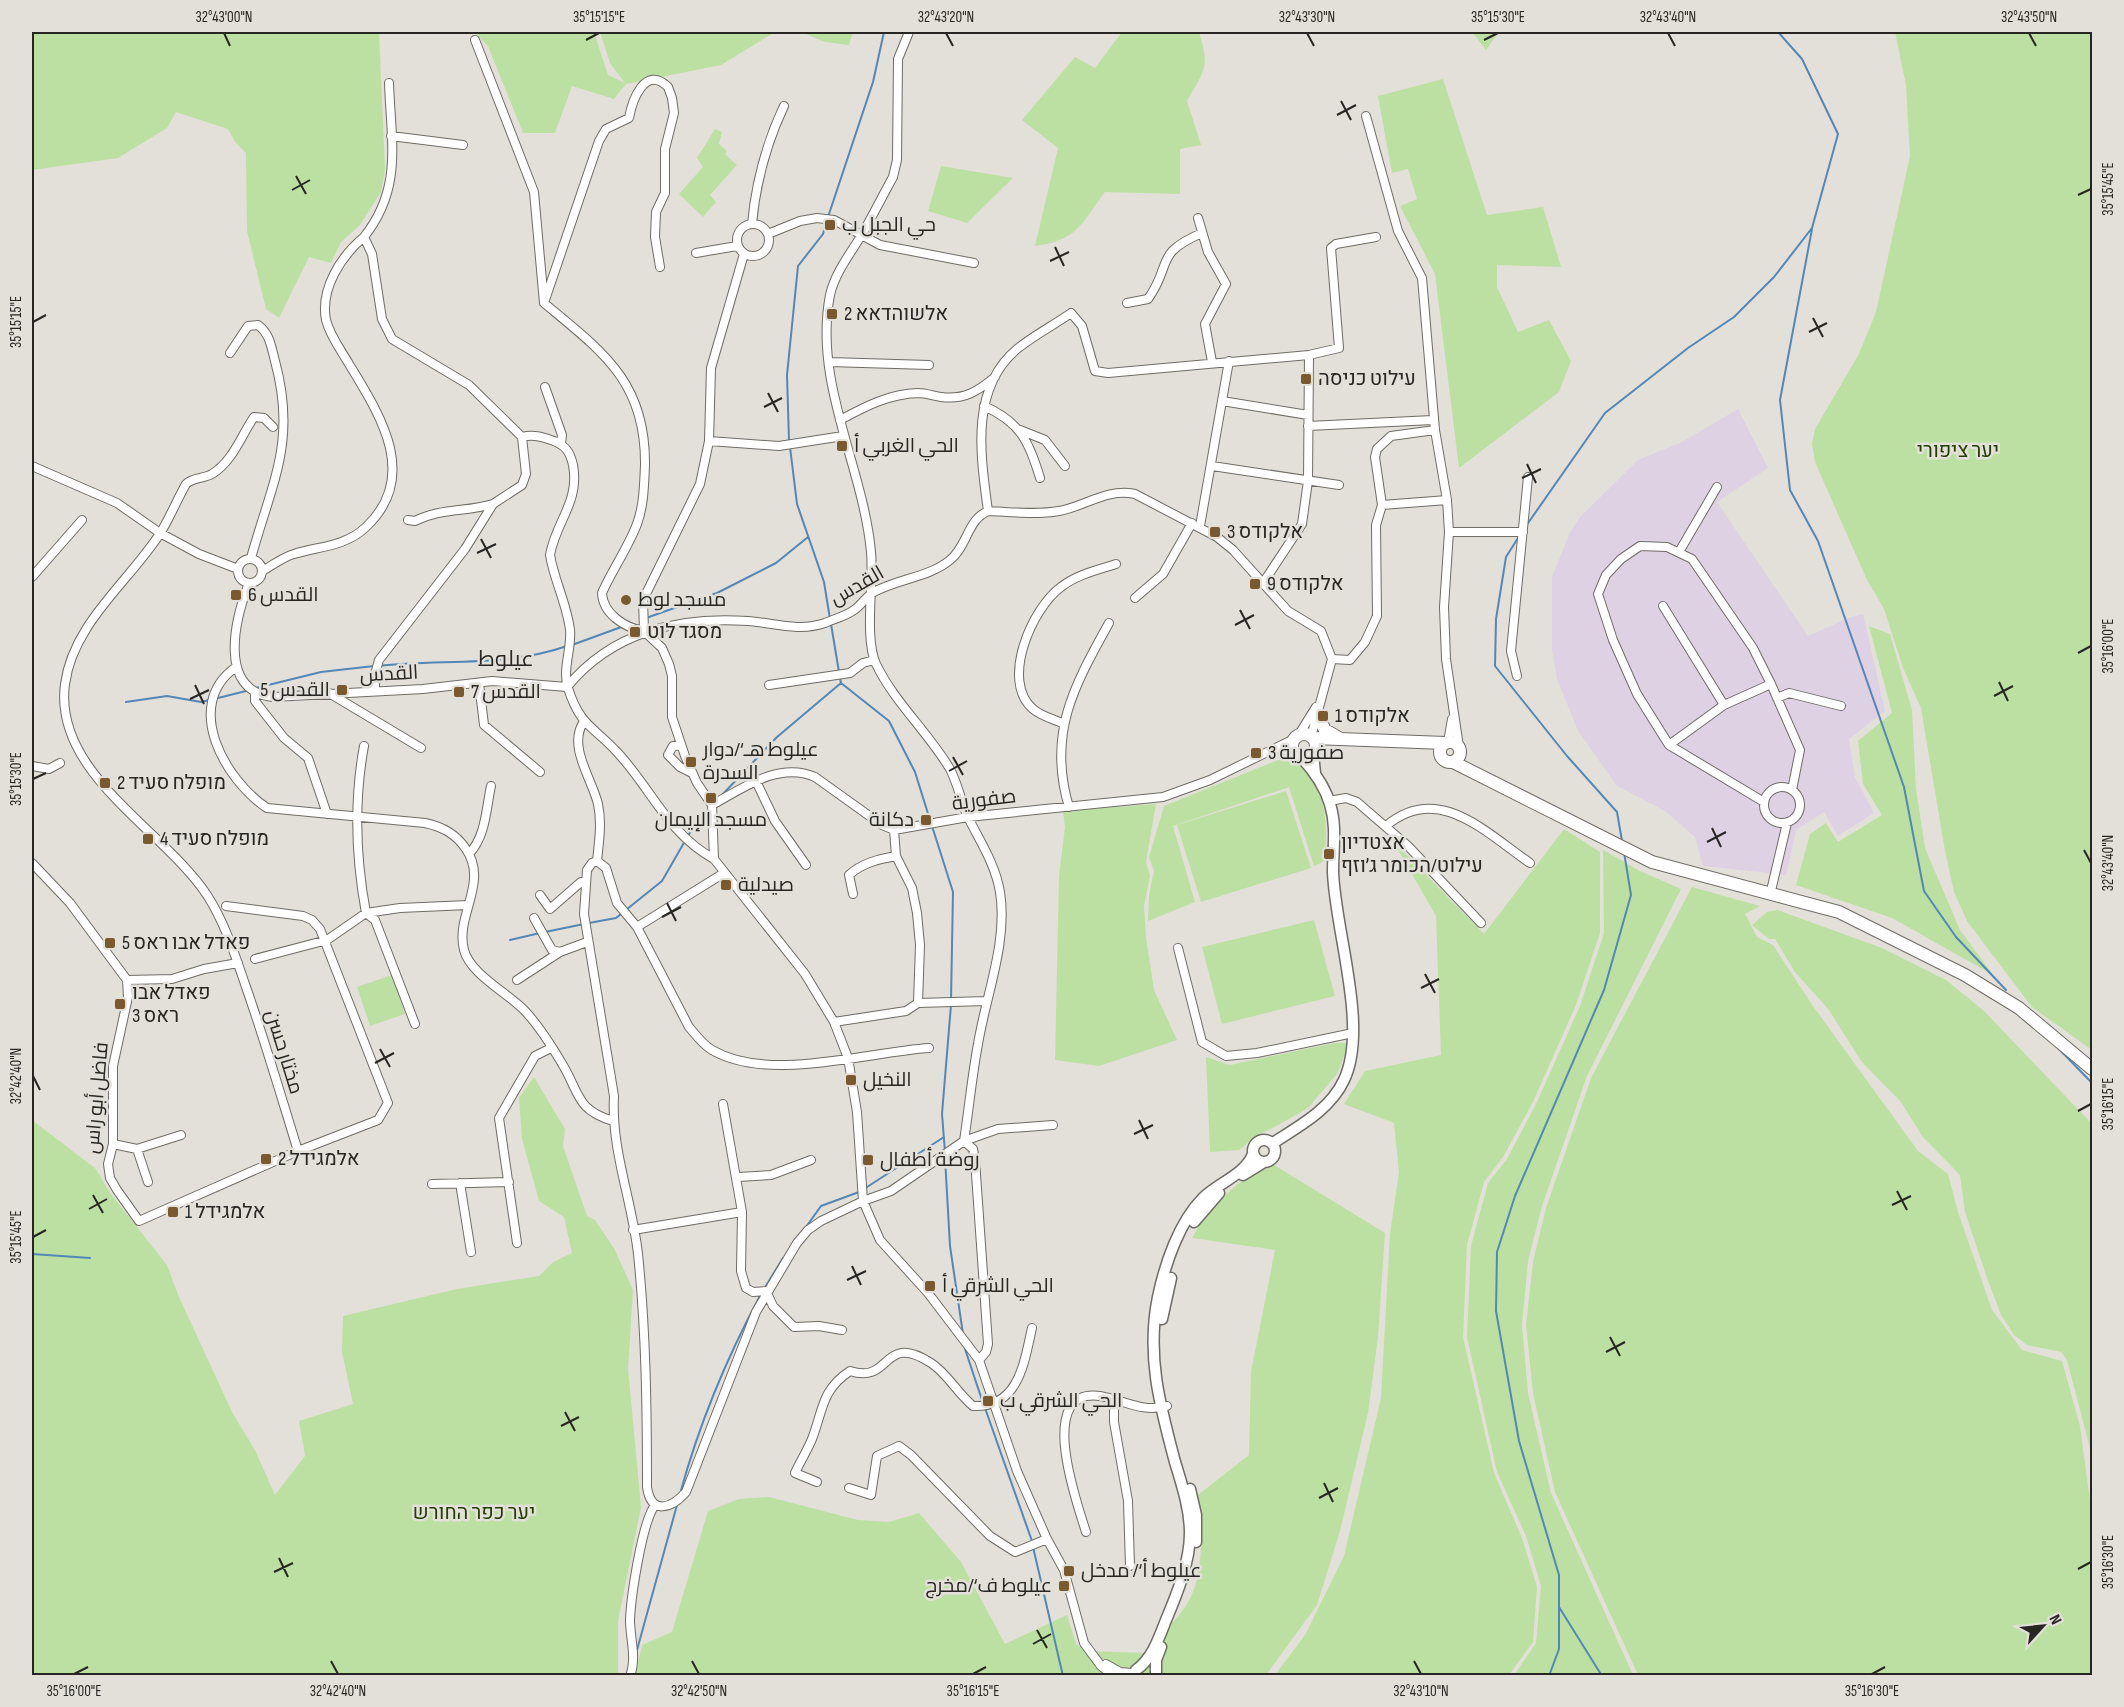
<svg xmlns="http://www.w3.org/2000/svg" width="2124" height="1707" font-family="'Sofia Sans Condensed',Cairo,Heebo,sans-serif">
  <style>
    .industrial { fill: #dfd1e4 }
    .green { fill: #bce0a2 }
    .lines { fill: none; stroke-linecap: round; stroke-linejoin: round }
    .stream { stroke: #5387b7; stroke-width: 2 }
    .minor-casing { stroke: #6f6c66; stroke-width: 10 }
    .tertiary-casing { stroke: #6f6c66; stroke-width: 13 }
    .secondary-casing { stroke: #6f6c66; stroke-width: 14 }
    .minor { stroke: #fff; stroke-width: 8 }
    .tertiary { stroke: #fff; stroke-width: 10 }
    .secondary { stroke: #fff; stroke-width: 12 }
    .ticks { fill: none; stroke: #272623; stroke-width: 2 }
    .poi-dot { fill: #7a592f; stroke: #e3e0d9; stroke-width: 2 }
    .labels { text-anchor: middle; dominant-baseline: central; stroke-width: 5; stroke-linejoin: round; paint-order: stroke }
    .poi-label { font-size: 20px; fill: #272623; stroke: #e3e0d9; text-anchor: start }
    .park-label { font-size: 20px; fill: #223f00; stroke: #e3e0d9 }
    .street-label { font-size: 20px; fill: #272623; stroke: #e3e0d9 }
    .quarter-label { font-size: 22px; fill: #272623; stroke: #e3e0d9 }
    .neatline { fill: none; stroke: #272623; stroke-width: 2 }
    .ticks-label { font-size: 15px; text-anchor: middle; fill: #272623 }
  </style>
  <rect width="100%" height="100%" fill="#e3e0d9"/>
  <path class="industrial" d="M1738,409L1768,468L1717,502L1808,636L1851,617L1863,614L1885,711L1849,739L1855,777L1874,813L1838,836L1824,812L1796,830L1786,875L1703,866L1695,837L1665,811L1617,786L1578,731L1557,679L1552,651V577L1570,532L1580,517L1638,460L1682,442Z"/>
  <path class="green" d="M32,32H379L385,169L381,192L360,225L341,242L331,263L309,257L279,318L266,309L247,231L246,153L235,142L228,129L176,112L167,128L118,158L32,170Z
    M474,32H594L608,75L625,83L610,63L600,32H775L721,65L626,84L614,99L572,86L555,133H523L488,46Z
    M801,32H853L849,45L825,42Z
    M1122,32H1199C1210,68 1205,69 1187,101L1201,145L1180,149V194L1105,192C1081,224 1078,240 1035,246L1058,148L1022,120L1075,57L1095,68Z
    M1472,32H1499L1486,50Z
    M1895,32H2092V1050L2032,1007L1967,921L1954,892L1945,851L1921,708L1903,668L1884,609L1867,580L1815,462L1812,444L1815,429L1859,354L1876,312L1910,156L1906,85Z
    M1443,79L1487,215L1543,207L1561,267L1497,265V287L1518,332L1549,320L1571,361L1559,392L1459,468L1435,274L1400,206L1417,199L1408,169L1392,173L1378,96Z
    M715,129L722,132L719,144L727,151L725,154L737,165L710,195L716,202L703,217L679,194L703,167L697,158Z
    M941,166L1013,178L967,223L928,211Z
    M1869,626L1890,634L1912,710L1916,789L1925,848L1960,930L1993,975L1892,918L1796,885L1810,834L1826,823L1838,842L1882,815L1863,784L1858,741L1892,713Z
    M1278,760C1325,760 1331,827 1323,862L1314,866L1289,787L1173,826L1195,902L1148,921L1149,895L1154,871L1149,857L1164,806Z
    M1286,791L1311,868L1201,902L1177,825Z
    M1156,804L1146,862L1150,876L1144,906L1146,938L1154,990L1177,1040L1099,1066L1055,1060L1059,876L1065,827L1063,811Z
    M1564,829L1600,852V933L1576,1005L1533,1102L1503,1157L1484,1182L1467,1245L1463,1337L1494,1473L1522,1538L1537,1587L1533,1642L1509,1675H1275L1305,1635L1344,1556L1381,1398L1390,1234L1399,1172L1394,1123L1344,1104L1365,1071L1441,1055L1436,916L1393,841L1484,934Z
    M1603,850L1640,871L1681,889L1587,1076L1542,1206L1528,1261L1522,1325L1528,1393L1551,1493L1633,1675H1514L1536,1643L1541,1586L1526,1536L1497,1472L1467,1337L1471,1246L1488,1183L1507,1159L1536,1104L1580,1006L1604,933Z
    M1692,887L1760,906L1745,914L1757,937L1773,945L1813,1006L1918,1151L1948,1174L1958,1212L1992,1310L2022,1350L2062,1361L2080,1426L2091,1508L2092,1675H1638L1555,1492L1533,1393L1526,1325L1533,1262L1546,1208L1591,1078Z
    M1777,910L1882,948L1946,980L1984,1011L2092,1124V1456L2067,1360L2061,1352L2027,1345L2014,1335L2001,1315L1987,1278L1965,1212L1960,1175L1922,1136L1901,1102L1861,1061L1829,1010L1795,972L1775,939H1769L1752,925L1767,912Z
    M1314,920L1335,996L1222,1024L1202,947Z
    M392,975L405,1014L370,1026L357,987Z
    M1334,1043H1347L1345,1054L1337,1074L1308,1108L1271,1129L1259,1134L1239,1150L1210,1152L1206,1057L1230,1065Z
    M534,1077L565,1129L563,1146L587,1216L595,1220L614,1248L633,1290L628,1368L641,1507L618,1621V1675H32V1120L96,1169L110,1193L167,1265L179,1297L233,1414L255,1450L275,1495L305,1456L299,1421L353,1404L342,1352L343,1316L457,1289L539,1276L553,1262L572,1253L564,1217L539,1201L522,1139L519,1098Z
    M1266,1160L1385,1233L1378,1337L1368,1413L1340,1531L1317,1605L1266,1675L635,1676L642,1645L672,1632L708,1511L739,1499L769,1497L858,1520L889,1522L919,1513L961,1562L1005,1644L1067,1615L1076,1644L1087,1651L1148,1653C1155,1637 1173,1624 1183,1610C1207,1577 1201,1532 1198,1495L1249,1455L1251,1372L1275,1250L1192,1238L1209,1209Z"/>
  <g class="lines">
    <path class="stream" d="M828,217L873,82L884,32
      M1812,229L1780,400L1790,490L1818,541L1904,787L1924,891L1956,937L2006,990
      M789,441L787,375L798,266L823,234L826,223
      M790,447L797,504L824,582L830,619
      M1526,526L1605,413L1688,348L1734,317L1774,277L1812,228L1838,134L1802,59L1778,32
      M1518,538L1506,557L1496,619L1495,666L1567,756L1617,812L1622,841
      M646,618L717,593L776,563L808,537
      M831,624L839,672
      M572,645L624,626
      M379,666C441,659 508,667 567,646
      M840,678L841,683L889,721L915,772L930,820
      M256,688L321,672L374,666
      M218,698L250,690
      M126,702L167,696L201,702L209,700
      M722,795L777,737L841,683
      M932,826L953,892L951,1000
      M688,836L695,823L710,808
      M589,923L616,918L662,881L685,841
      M545,932L584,924
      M510,940L540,933
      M2059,1049L2092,1083
      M945,1152L942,1114L951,1005
      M945,1158L950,1246L963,1334
      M864,1189L944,1137
      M806,1227L821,1206L859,1192
      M32,1254L90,1258
      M764,1289L783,1258
      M965,1349L983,1403
      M985,1408L1032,1541
      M680,1494C699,1424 727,1357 761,1294
      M1033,1547L1063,1676
      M1559,1607L1602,1676
      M637,1650L677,1505
      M1549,1676L1559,1649V1575L1519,1441L1496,1311L1497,1252L1515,1196L1604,990L1631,895L1624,852"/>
    <g class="minor-casing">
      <path id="minor" d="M909,32L898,59L897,160L893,177C882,197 872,217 861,236C850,254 835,273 830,295C813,383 863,466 871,552C874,582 864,638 876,664C895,703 928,732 950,769C958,784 961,802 968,817C980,842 995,863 1000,892C1008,942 986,995 978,1044C972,1076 969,1108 964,1141L973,1149L975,1160L988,1344L986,1352L979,1360
        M475,40L534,192L544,303C603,352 646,382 645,465C644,485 644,505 637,524C628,548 612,570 602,593C603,614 625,628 644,631
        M389,83C391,142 403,188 364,237L372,254L382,319L392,339L469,385L522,437
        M391,136L463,145
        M1198,218L1208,252L1226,284L1205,324L1212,362
        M737 240a16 16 0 1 1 32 0a16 16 0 1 1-32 0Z
        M752,224C756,181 766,144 784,106
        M768,234L800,221L817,218L834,220L880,245L974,263
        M696,253L737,246
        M545,300L599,141L606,129L629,118C632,101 645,64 668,87L672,98L674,113L665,149V193L656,212L655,237L660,267
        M1127,303L1148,299C1173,264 1153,254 1202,233
        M230,353L248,326L258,325C270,334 271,346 275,361C297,442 272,482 251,558
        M829,362L929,365
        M545,387L562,435L561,444
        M1222,401L1308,415
        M984,406C1020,422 1029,441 1040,478
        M840,420C866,406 889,394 918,393C926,393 934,396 941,397C965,400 978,391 995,377
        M1308,426L1433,420
        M273,427L264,418L254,417C241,436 233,461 212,474C203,479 193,477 186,484C177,500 170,517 161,532C130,581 73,623 65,684C53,773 164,830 207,895C225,923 235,955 246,987C265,1041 281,1096 298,1151
        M1020,430L1045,440L1065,466
        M1435,430L1447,500L1449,532L1444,607L1446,659L1459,747
        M709,441L779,446L843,436
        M32,466L117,503L160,533L199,554L238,569
        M1212,466L1339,485
        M1382,505L1447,500
        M988,511C981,458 969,389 1017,349C1033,336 1054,325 1071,313L1082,326L1095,371L1108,373L1309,355
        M408,520L415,521C441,508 466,512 493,504
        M1200,526L1229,361
        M1449,532H1523
        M1679,552L1717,487
        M238 571a12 12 0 1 1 24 0a12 12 0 1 1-24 0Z
        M262,571C273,565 283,557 294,554C319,546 345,547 366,527C420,476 380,415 349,364C341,350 330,336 326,320C320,289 341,256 364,237
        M32,577L82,520
        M249,583C235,619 217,691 273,697L423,689L492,681L567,687C612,632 679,616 748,621C774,623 799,632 825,623C834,619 846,616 854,610C862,605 866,596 874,592C897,579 930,577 950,560C967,547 967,520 988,511C1012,512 1036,515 1059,511C1086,506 1107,488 1135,494L1217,537L1233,550L1288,611L1321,631L1332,659L1311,737
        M1263,583L1302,524L1308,481L1309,355L1339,348L1331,248L1336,244L1376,237
        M1135,598L1163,574L1192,523
        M1663,606L1724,705
        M1332,659L1350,660L1365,642L1377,616L1376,525L1382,505L1375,457L1377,449L1391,436L1435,430L1422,278L1398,231L1366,116
        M236,667C182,705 225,780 267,808L425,823C443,827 456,834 466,849C489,883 455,915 464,950C470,974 508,993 525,1011C539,1026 553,1048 564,1067C580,1095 577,1110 613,1121
        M1517,676L1511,651L1528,477
        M479,683L484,725L540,772
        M1771,684L1724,705L1669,745L1637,694L1613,640L1598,594L1606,575L1621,559L1640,546L1667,547L1692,559L1753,648L1771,684L1800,750L1792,790
        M769,685L850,673L863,663L874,660
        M375,690V674L379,660L465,549L493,504L522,485L526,474L522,437C534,434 542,437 554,441C566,446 570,452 573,465C580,502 556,521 550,555C554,580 567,604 570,630C572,648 562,669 568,688C580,726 593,726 617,752C651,788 667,833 714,859L805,974L834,1022L848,1058L857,1112L863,1201L880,1240L928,1293L979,1360L1017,1471L1047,1539L1064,1570L1084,1643L1101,1666L1113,1676
        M255,693V701L284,738L308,758L327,814
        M329,693L421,748
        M1777,698L1789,693L1841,706
        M583,723C568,747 592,779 598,804C602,823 599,842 597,861L606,868L617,903L637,927L689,1027C696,1035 702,1044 712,1050C769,1083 866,1052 929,1048
        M1062,723C1053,719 1041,716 1033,709C1000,681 1032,608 1061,587C1076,575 1097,570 1116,564
        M1298,736L1316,707
        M1448,742L1452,719
        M681,745L673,746L668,755L680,767L692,773
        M1669,745L1764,802
        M364,746C354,800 356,859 366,913L375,920L415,1024
        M1276,748L1295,753
        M32,766L49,769L60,763
        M756,781L775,821L806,865
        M1764 805a18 18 0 1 1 36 0a18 18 0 1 1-36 0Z
        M1329,801L1346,798L1357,802L1408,846L1481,923
        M712,805C743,788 779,761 815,777L882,825L894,830L968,817L1163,797L1210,780L1296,738
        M1069,807C1047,734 1074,686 1109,623
        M1386,826C1438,782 1485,832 1530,863
        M469,854C486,836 486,809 491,786
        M714,859L712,805L697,783L685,756L672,717V676L669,664L662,648L644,631L643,600L700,484L709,441L711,368L744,254
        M597,861L592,863L587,870L584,914L614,1096C611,1150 632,1200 638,1254C646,1331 647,1409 647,1487C651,1515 671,1509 686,1492L756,1312L797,1243L808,1230L821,1221L863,1201L891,1191L964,1141L998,1129L1053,1125
        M32,863L70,903L127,980L128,997L113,1066V1144L108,1164L110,1178L117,1190L139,1221L298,1151L378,1120L388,1103L320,929L312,920L303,916L226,906
        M853,894L849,875C862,863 879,859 896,856
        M540,895L550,909L581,882L586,883
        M1770,895L1787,823
        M534,918L552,950L560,952
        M637,927L724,873
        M1178,948L1202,1042L1226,1056L1257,1053L1353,1033
        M255,959L327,940L366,913L400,908L468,905
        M127,980L172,979L204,969L238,963
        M517,980L560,952L587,942
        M918,1003L987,1001
        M834,1022L906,1011L918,1003L920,945L917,913L912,888L896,856L894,830
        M723,1104L742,1212L741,1271L746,1288L753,1292L766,1291L773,1306L794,1327L819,1326L842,1330
        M113,1144L137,1149L181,1135
        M137,1149L148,1182
        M738,1177L771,1175L811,1160
        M460,1183L471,1252
        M432,1184L509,1182
        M633,1230L742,1212
        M517,1243L499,1118L535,1056L551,1048
        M1114,1400V1422L1128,1501L1130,1566
        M817,1482L795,1473C800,1462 807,1451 812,1439C823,1411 821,1390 850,1371C892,1385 882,1331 931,1363C947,1373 958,1394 973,1406C1019,1408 1024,1363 1032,1328
        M849,1488L871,1495L877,1456L899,1446L911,1455L990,1536L1015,1552L1047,1539
        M1086,1532C1077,1503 1035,1387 1100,1396C1124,1400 1142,1413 1167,1406
        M1106,1664L1120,1672L1132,1673
        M630,1676C637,1658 630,1638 630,1620C631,1597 642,1522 655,1505"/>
    </g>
    <g class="tertiary-casing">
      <path id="tertiary" d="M1313,754L1315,773
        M1253 1151a11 11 0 1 1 22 0a11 11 0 1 1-22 0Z
        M1273,1143C1299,1126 1330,1110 1344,1080C1369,1027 1335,931 1333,872C1333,847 1337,827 1330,804C1325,787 1313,770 1301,757
        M1243,1175L1264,1162
        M1194,1222L1219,1193
        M1162,1319L1171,1278
        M1190,1489L1196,1515V1542
        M1136,1670C1152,1659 1159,1638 1166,1620C1177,1594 1190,1562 1190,1533C1190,1509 1182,1485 1175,1462C1160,1406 1146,1355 1158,1297C1165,1264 1179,1222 1203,1198C1218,1183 1246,1174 1253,1154
        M1156,1676V1660L1161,1647"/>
    </g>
    <g class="secondary-casing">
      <path id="secondary" d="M1317,715L1325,730L1339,738
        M1292 746a12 12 0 1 1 24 0a12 12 0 1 1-24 0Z
        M1313,738L1445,743
        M1440 752a10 10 0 1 1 20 0a10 10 0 1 1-20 0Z
        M1453,762L1652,862L1839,912L1965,975L2019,1008L2092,1069"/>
    </g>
    <use href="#minor" class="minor"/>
    <use href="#tertiary" class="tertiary"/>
    <use href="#secondary" class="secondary"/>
  </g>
  <path class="ticks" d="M224,33L230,46M946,33L953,46M1307,33L1314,46M1668,33L1675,46M2029,33L2036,46M586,40L599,33M1484,40L1498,33M1341,101L1351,120M1337,115L1356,105M296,176L306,194M292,190L310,180M2078,195L2091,189M1055,247L1064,266M1050,261L1069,252M1813,318L1823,337M33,322L46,315M1809,332L1827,323M768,393L778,412M764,407L782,398M1527,464L1536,483M1522,478L1541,469M481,539L491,558M477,553L496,544M1240,610L1250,629M1235,625L1254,615M2078,653L2091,646M1999,682L2008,701M195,685L204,704M1994,696L2013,686M190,699L209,690M953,757L963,775M949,771L967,761M33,779L46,773M1712,828L1721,847M1707,842L1726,832M2084,850L2091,863M667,903L676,921M662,917L681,907M1425,974L1435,993M1421,988L1439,979M380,1049L390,1067M375,1063L394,1053M33,1076L40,1090M2078,1111L2091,1104M1139,1120L1148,1139M1134,1134L1153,1125M1897,1191L1907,1210M93,1195L103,1213M1892,1205L1911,1196M89,1209L107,1199M33,1237L46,1230M852,1266L861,1285M847,1280L866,1271M1610,1337L1620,1356M1606,1352L1625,1342M565,1412L575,1431M561,1426L579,1417M1324,1483L1333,1502M1319,1498L1338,1488M279,1558L288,1577M2078,1569L2091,1562M274,1572L293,1563M1037,1630L1047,1648M1033,1644L1051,1634M331,1661L338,1674M692,1661L699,1674M1414,1661L1421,1674M74,1674L88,1667M973,1674L986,1667M1872,1674L1885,1667"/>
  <g class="poi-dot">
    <rect x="824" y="219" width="12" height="12" rx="3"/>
    <rect x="826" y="308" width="12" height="12" rx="3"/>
    <rect x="1300" y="373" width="12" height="12" rx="3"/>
    <rect x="836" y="440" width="12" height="12" rx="3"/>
    <rect x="1209" y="526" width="12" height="12" rx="3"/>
    <rect x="1249" y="578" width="12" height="12" rx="3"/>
    <rect x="230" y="589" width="12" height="12" rx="3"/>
    <circle cx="626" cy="600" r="6"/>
    <rect x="629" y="626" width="12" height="12" rx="3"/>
    <rect x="336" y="684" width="12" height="12" rx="3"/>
    <rect x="453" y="686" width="12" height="12" rx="3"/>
    <rect x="1317" y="710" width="12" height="12" rx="3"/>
    <rect x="1250" y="747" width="12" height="12" rx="3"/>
    <rect x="685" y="756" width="12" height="12" rx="3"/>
    <rect x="99" y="777" width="12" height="12" rx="3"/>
    <rect x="705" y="792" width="12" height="12" rx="3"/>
    <rect x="920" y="814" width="12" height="12" rx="3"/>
    <rect x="142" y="833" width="12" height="12" rx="3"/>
    <rect x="1323" y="848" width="12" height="12" rx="3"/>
    <rect x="720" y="879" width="12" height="12" rx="3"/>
    <rect x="104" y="937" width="12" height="12" rx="3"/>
    <rect x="114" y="998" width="12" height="12" rx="3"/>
    <rect x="845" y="1074" width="12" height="12" rx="3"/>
    <rect x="260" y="1153" width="12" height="12" rx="3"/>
    <rect x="862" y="1154" width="12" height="12" rx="3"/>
    <rect x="167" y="1206" width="12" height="12" rx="3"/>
    <rect x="924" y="1280" width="12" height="12" rx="3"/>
    <rect x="982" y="1395" width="12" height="12" rx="3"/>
    <rect x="1063" y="1565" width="12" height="12" rx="3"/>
    <rect x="1058" y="1580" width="12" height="12" rx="3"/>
  </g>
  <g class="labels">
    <g class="poi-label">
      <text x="842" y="225">حي الجبل ب</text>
      <text x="844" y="314">אלשוהדאא 2</text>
      <text x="1318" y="379">עילוט כניסה</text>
      <text x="854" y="446">الحي الغربي أ</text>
      <text x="1227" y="532">אלקודס 3</text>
      <text x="1267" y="584">אלקודס 9</text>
      <text x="248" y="595">القدس 6</text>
      <text x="638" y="600">مسجد لوط</text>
      <text x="647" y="632">מסגד לוט</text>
      <text x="330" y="690" text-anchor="end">القدس 5</text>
      <text x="471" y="692">القدس 7</text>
      <text x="1335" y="716">אלקודס 1</text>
      <text x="703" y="750">عيلوط هـ‘/دوار<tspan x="703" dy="23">السدرة</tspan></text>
      <text x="1268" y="753">صفورية 3</text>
      <text x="117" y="783">מופלח סעיד 2</text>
      <text x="711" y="820" text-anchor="middle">مسجد الإيمان</text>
      <text x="914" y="820" text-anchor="end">دكانة</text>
      <text x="160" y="839">מופלח סעיד 4</text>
      <text x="1341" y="843">אצטדיון<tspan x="1341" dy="23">עילוט/הכומר ג׳וזף</tspan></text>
      <text x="738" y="885">صيدلية</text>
      <text x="122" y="943">פאדל אבו ראס 5</text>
      <text x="132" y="993">פאדל אבו<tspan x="132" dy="23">ראס 3</tspan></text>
      <text x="863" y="1080">النخيل</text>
      <text x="278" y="1159">אלמגידל 2</text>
      <text x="880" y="1160">روضة أطفال</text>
      <text x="185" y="1212">אלמגידל 1</text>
      <text x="942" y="1286">الحي الشرقي أ</text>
      <text x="1000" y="1401">الحي الشرقي ب</text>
      <text x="1081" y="1571">عيلوط أ‘/ مدخل</text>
      <text x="1052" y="1586" text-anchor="end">عيلوط ف‘/مخرج</text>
    </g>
    <g class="park-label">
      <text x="1958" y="451">יער ציפורי</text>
      <text x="474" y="1513">יער כפר החורש</text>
    </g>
    <g class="street-label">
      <text transform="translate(857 586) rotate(-30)">القدس</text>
      <text transform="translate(389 674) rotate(-3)">القدس</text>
      <text transform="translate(984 800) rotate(-7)">صفورية</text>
      <text transform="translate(284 1052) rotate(73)">مختار حسن</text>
      <text transform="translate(97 1098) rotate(-85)">فاضل أبو راس</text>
    </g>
    <g class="quarter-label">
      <text x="506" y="659">عيلوط</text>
    </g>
  </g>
  <rect width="2124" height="1707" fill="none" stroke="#e3e0d9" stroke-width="66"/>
  <g transform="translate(2043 1626) rotate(63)" stroke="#e3e0d9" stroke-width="4.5" paint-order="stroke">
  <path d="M0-4.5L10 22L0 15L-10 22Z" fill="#272623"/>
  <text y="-9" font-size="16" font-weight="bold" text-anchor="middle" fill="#272623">N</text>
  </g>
  <rect x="33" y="33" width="2058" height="1641" class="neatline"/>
  <g class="ticks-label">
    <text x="224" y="22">32°43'00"N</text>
    <text x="599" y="22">35°15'15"E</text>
    <text x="946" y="22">32°43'20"N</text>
    <text x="1307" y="22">32°43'30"N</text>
    <text x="1498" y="22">35°15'30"E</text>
    <text x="1668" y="22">32°43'40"N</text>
    <text x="2029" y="22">32°43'50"N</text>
    <text transform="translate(2108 189) rotate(-90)" y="5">35°15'45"E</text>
    <text transform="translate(16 322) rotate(-90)" y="5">35°15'15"E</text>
    <text transform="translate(2108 646) rotate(-90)" y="5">35°16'00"E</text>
    <text transform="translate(16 779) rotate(-90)" y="5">35°15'30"E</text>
    <text transform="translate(2108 863) rotate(-90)" y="5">32°43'40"N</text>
    <text transform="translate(16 1076) rotate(-90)" y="5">32°42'40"N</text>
    <text transform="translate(2108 1104) rotate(-90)" y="5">35°16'15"E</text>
    <text transform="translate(16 1237) rotate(-90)" y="5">35°15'45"E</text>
    <text transform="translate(2108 1562) rotate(-90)" y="5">35°16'30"E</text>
    <text x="74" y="1696">35°16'00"E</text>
    <text x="338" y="1696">32°42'40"N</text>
    <text x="699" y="1696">32°42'50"N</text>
    <text x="973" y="1696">35°16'15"E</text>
    <text x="1421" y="1696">32°43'10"N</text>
    <text x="1872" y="1696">35°16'30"E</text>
  </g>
</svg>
